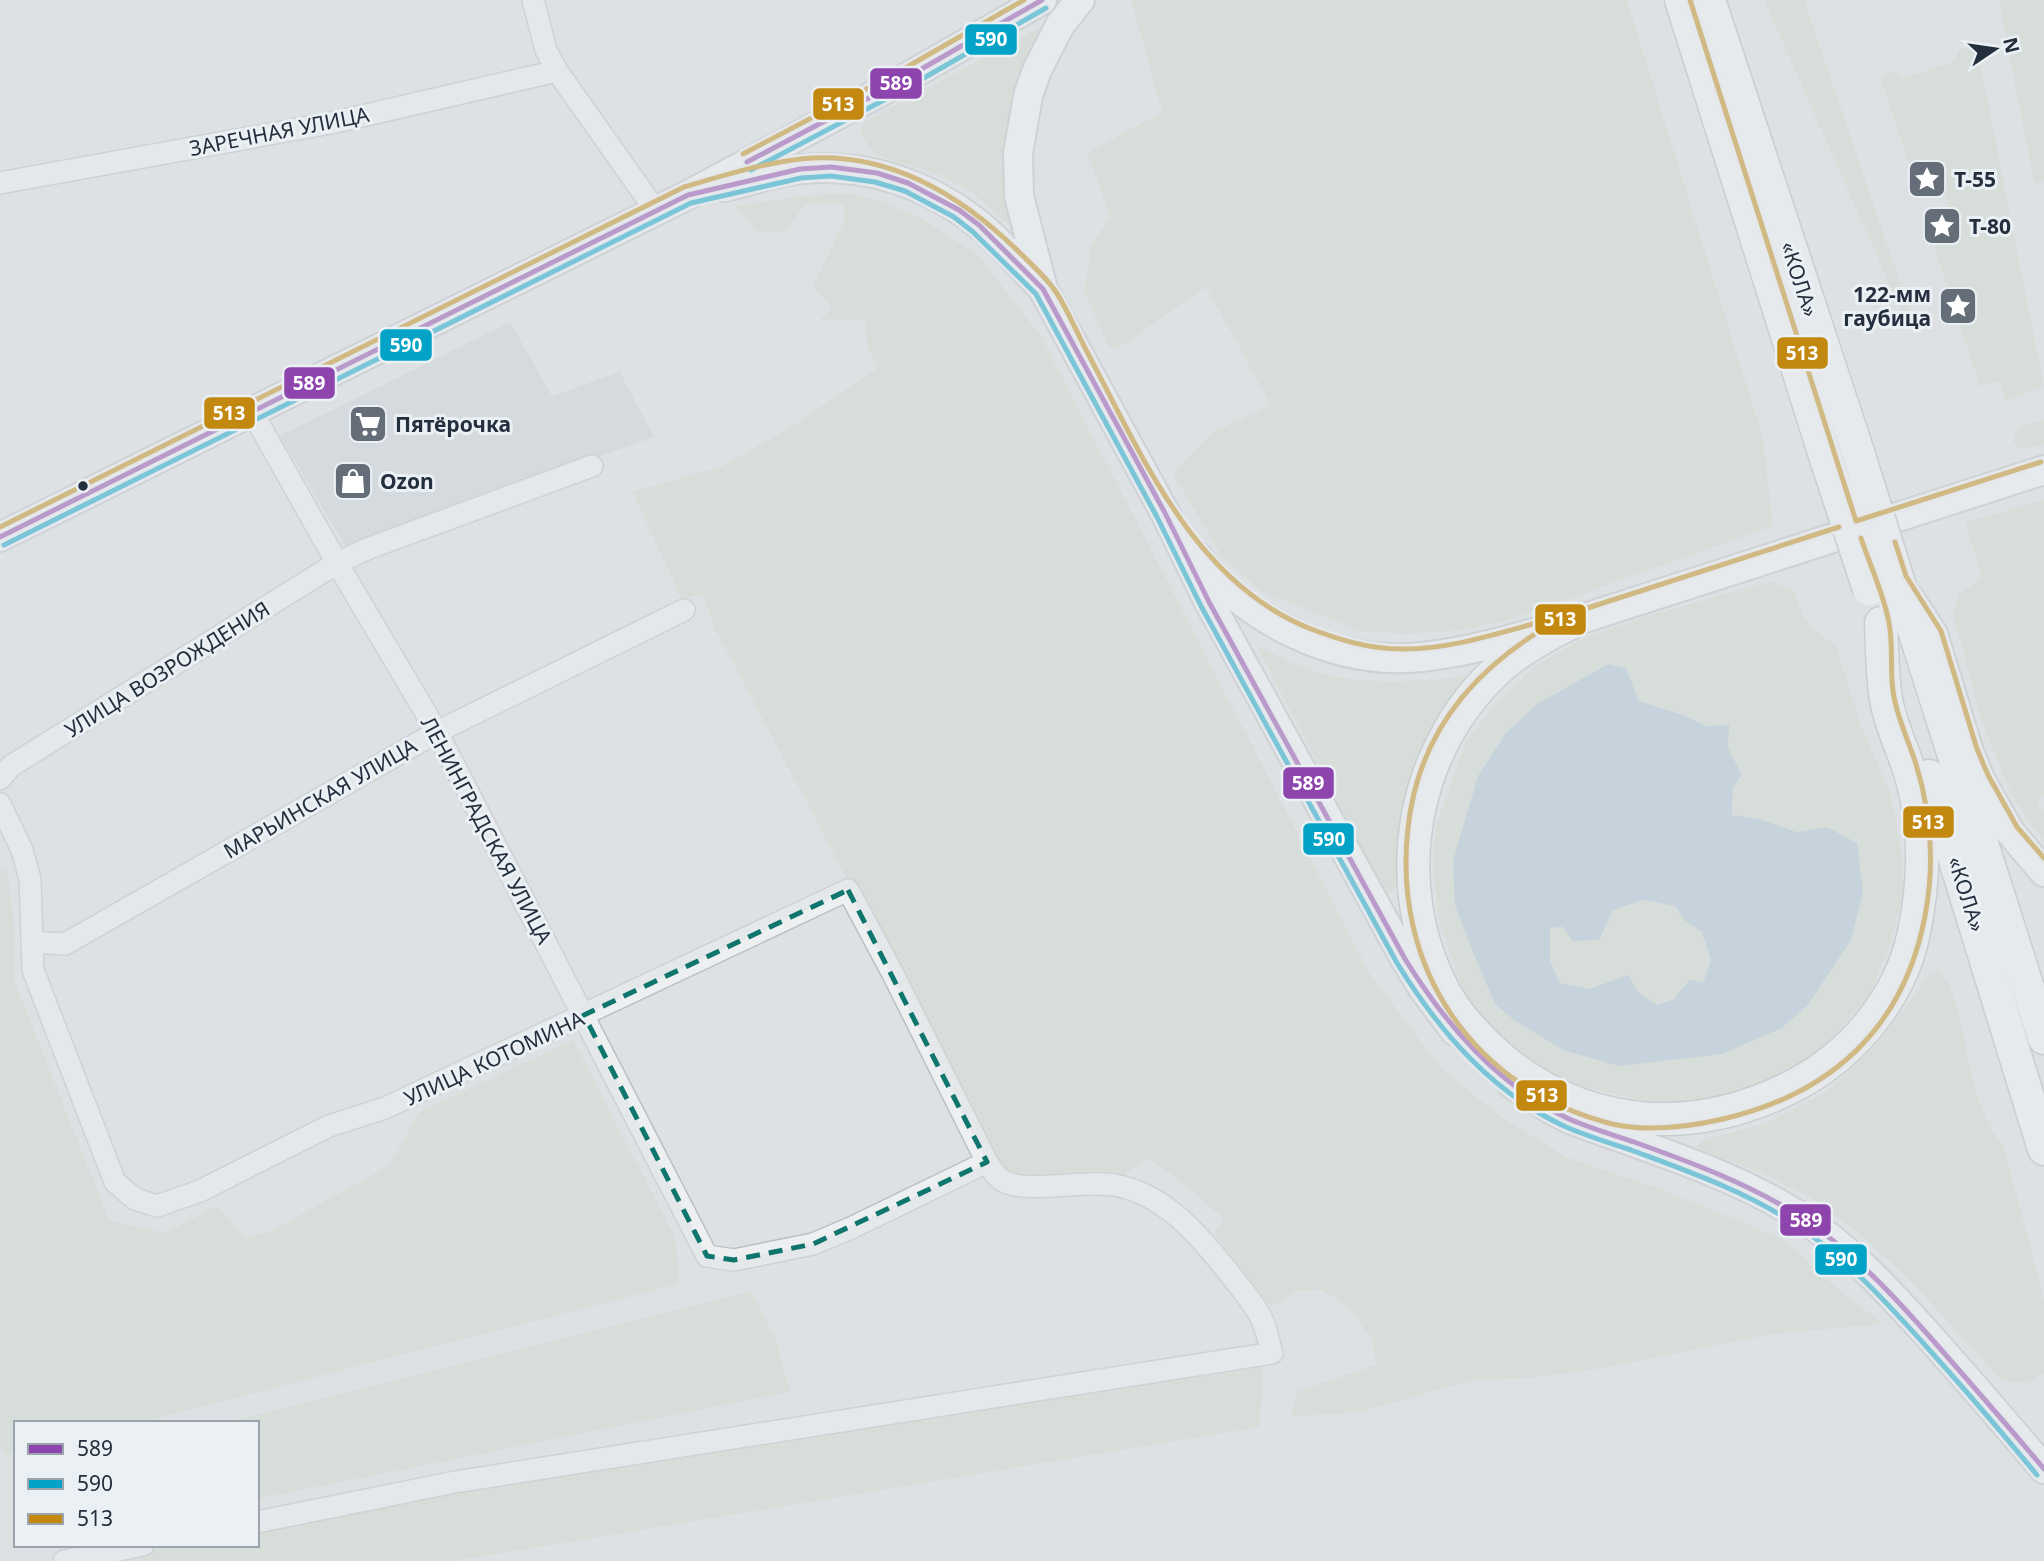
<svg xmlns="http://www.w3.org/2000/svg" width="2044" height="1561" font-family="'Noto Sans',sans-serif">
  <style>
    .built { fill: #cbd1d8 }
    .green { fill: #cfd9ce; fill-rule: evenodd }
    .water { fill: #aac0d2; fill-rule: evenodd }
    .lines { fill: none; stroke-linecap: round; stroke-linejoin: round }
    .minor-casing { stroke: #bcbfc2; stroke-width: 24 }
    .major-casing { stroke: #babec2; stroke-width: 32 }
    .highway-casing { stroke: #b0b4b9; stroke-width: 35 }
    .minor { stroke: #edeff1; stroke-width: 21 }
    .major { stroke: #f2f4f5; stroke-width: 28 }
    .highway { stroke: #f2f4f5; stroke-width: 32 }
    .highway-bridge-casing { stroke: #b0b4b9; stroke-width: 35; stroke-linecap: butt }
    .highway-bridge { stroke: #f2f4f5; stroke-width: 32 }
    .bus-1-casing { stroke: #ebf0f5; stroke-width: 10 }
    .bus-2-casing { stroke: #ebf0f5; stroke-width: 10 }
    .bus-3-casing { stroke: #ebf0f5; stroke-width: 10 }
    .bus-1 { stroke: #8e44ad; stroke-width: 5 }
    .bus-2 { stroke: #02a3c7; stroke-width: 5 }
    .bus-3 { stroke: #c28810; stroke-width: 5 }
    .marked { fill: none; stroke: #0f766e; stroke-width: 5; stroke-dasharray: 14 9; stroke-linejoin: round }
    .bus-dot { fill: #242f3e; stroke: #ebf0f5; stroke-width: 2.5 }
    .labels { text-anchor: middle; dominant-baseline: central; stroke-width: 6; stroke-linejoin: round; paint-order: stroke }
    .street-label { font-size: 21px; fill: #242f3e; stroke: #ebf0f5 }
    .poi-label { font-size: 21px; font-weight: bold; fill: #242f3e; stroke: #ebf0f5; text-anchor: start }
    .line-badge { stroke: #ebf0f5; stroke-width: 2.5 }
    .badge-label { font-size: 19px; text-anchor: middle; font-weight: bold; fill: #fff }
  </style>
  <rect width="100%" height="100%" fill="#dee1e4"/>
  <path class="built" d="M510,322L552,396L620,372L654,437L345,546L280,436Z"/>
  <path class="green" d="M1131,0H1627L1763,438L1773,526L1506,621L1456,631L1403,634L1360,631L1262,592L1223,558L1173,474L1211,433L1271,405L1206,287L1116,350L1109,347L1084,291L1091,246L1110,216L1087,153L1162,112Z
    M1764,0H1804L1914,322L1907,324Z
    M1999,0H2044V181L2034,183Z
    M1040,27C1033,45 1023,64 1017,83C1004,129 1008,177 1009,225L972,193L940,175L875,155L860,133L863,123Z
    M1970,46L1978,52L2044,386L2005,401L1999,381L1980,387L1960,325L1972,322L1964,297L1951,300L1933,242L1957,233L1936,166L1912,173L1881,79L1890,71L1895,72L1901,79L1955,61L1958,51Z
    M849,193L886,203L921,218L977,254L1041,336L1370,974L1439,1066L1500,1116L1566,1157L1661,1189L1783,1239L1849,1299L1885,1324L1772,1334L1604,1368L1530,1378L1473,1380L1360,1412L1291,1417L1297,1391L1376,1365L1372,1340L1348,1306L1321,1290L1296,1291L1271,1307L1214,1233L1224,1219L1183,1183L1147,1158L1125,1174L1023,1175L999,1167L714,627L703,594L682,599L632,492L720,467L793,426L877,368L867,347L866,321L820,320L832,308L813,286L843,223L845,204L807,203L784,232L759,233L735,206L801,196Z
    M2044,420V445C2034,447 2020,452 2013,443C2014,425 2029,423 2044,420Z
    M2044,500V795L2036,804L2044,811V839L2029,823L2009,789L1982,722L1953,614L1958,594L1982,578L1965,522Z
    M1770,581L1794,591C1804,622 1808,627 1835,644L1862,728L1890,793L1900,837L1904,890L1891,941L1870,995L1826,1045L1801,1064L1775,1078L1729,1096L1692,1102L1645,1101L1569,1084L1508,1049L1464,994L1438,917L1433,861L1436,825L1466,741L1493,707L1538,664L1582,639L1641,618ZM1608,664L1626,668L1639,701C1695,719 1713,721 1742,775L1733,788L1732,815L1759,819L1797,832L1827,827L1851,940L1808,1005L1782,1028L1495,1005L1537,704Z
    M1257,646C1273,652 1286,661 1301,667C1358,688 1419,681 1477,675C1459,698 1439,719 1425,745C1404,785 1405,838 1400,883L1386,896Z
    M7,868L13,916L15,982L109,1220L165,1233L217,1206L245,1237L273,1230L390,1165L419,1112L573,1040L676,1239L679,1284L137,1423H16V1453L5,1456L0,1444V871Z
    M1643,900L1675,906L1685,921L1702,932L1711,960L1703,983L1657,1005L1639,993L1628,975L1589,989L1560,983L1550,961V928L1563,927Z
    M1939,971C1952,983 1956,1003 1960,1020C1970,1060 1976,1116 2004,1146L2044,1300V1373L2027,1383L2002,1381L1909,1279L1857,1232L1809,1197L1761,1173L1704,1151L1697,1145L1704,1140L1766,1123L1824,1093L1873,1049L1904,1010L1927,976Z
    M751,1291L776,1338L790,1392L257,1499V1423H224Z
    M1263,1367L1260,1427L455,1561H95L173,1545H257V1528L455,1488Z"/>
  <path class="water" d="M1608,664L1626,668L1639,701L1683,715L1706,726L1729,725L1728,748L1742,775L1733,788L1732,815L1759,819L1797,832L1827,827L1857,843L1863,892L1851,940L1808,1005L1782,1028L1722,1054L1619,1066L1563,1050L1514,1020L1495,1004L1472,950L1455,905L1453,861L1478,776L1506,733L1537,704ZM1643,900L1675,906L1685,921L1702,932L1711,960L1703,983L1690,979L1674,999L1657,1005L1639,993L1628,975L1589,989L1560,983L1550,961V928L1563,927L1573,941L1599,940L1613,910Z"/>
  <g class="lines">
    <g class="minor-casing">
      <path id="minor" d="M533,0L546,50L557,71L656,211
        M0,183L336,122L557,71
        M252,412L337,563L437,732L707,1256L734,1260L813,1244L851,1228L987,1162
        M0,779L11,766L337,563L367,549L592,466
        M0,804L22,850L30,879L33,970L115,1182L135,1199L157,1206L200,1191L329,1126L385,1108L848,890L893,974L987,1162C990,1167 995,1175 1000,1179C1023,1196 1087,1178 1120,1186C1170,1198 1203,1240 1233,1278C1244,1292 1257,1307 1263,1322C1267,1332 1269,1343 1272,1353L455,1482L257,1522
        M32,942L65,944L437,732L684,610
        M64,1561L143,1545"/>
    </g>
    <g class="major-casing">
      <path id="major" d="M1080,0L1060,25L1037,70L1028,96L1018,153L1019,196L1043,289L1165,513L1209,602L1405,959L1422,987L1455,1031
        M725,187C751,181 776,171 803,169C867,163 927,184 977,223C1001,242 1021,266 1041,287
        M0,537L688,195L897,83L1042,0
        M1198,557C1244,619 1331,662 1408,658C1462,655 1523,636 1575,621L2044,470
        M1910,599L1933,634L1969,752L1980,779L2010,832L2044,872
        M1512,1084L1549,1108L1570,1119C1646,1148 1727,1171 1796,1214C1848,1246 1888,1291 1929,1336C1968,1380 2006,1424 2044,1469"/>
    </g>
    <g class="highway-casing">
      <path id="highway" d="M1681,0L1827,462
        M1709,0L1858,452
        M1898,580L2044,1038
        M1575,621C1550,633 1527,645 1505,663C1411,743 1386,884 1445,993C1460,1020 1484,1044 1508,1064C1595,1132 1700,1135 1797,1084C1854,1053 1901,997 1914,932C1925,880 1926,828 1911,776C1904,751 1890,725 1886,699C1882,674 1882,648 1881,623
        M1929,776L2044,1149"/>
    </g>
    <use href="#minor" class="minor"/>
    <use href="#major" class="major"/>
    <use href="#highway" class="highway"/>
    <g class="highway-bridge-casing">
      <path id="highway-bridge" d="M1858,452L1898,580
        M1827,462L1869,589"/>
    </g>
    <use href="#highway-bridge" class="highway-bridge"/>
    <g class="bus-1-casing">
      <path id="bus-1" d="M747,162L897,83L1042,0
        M0,537L688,195L800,169L831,167L877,173L908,183L959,210L979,225L1043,289L1165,513L1209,602L1405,959C1446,1025 1497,1085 1569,1119C1590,1128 1613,1135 1634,1142C1690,1162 1747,1183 1798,1215C1852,1250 1895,1297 1937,1345C1973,1386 2009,1427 2044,1469"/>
    </g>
    <g class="bus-2-casing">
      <path id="bus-2" d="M751,170L901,91L1046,8
        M4,545L691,203L801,178L831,176L875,182L905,191L954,217L973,232L1036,294L1157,517L1201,606L1397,963C1439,1031 1492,1093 1566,1127C1587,1136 1609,1143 1631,1150C1687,1171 1745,1191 1795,1224C1848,1259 1891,1307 1933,1354C1969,1394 2003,1434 2037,1475"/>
    </g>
    <g class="bus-3-casing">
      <path id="bus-3" d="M1690,0L1856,521L2041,462
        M743,154L893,75L1024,0
        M0,527L684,187C725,175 769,161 812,158C894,154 963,197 1019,252C1032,265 1046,277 1056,292C1067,309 1075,328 1084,346C1140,451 1192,582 1311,629C1340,640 1369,649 1401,649C1447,650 1495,634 1540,622
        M1839,527L1572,613C1483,658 1419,725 1408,828C1392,968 1473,1089 1612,1124C1647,1132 1688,1127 1723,1119C1831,1094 1904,1028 1925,916C1935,864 1931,811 1915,761C1908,740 1898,719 1894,697C1889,673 1894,647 1889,623C1884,594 1870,566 1861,538
        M1895,542L1906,576L1941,631L1977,749L1988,775L2017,827L2044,858"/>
    </g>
    <use href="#bus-1" class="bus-1"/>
    <use href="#bus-2" class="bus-2"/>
    <use href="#bus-3" class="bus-3"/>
  </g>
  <path d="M0 0H2044V1561H0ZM848,890L987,1162L813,1244L734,1260L707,1256L584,1015Z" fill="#dee1e4" fill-opacity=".55" fill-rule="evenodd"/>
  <path class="marked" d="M848,890L987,1162L813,1244L734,1260L707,1256L584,1015Z"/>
  <defs>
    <g id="sight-square" transform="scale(2.0125)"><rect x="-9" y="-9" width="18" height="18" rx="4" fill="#656d78" stroke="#ebf0f5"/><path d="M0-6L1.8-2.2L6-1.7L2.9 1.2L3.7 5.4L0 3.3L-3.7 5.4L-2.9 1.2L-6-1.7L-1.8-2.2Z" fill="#fff"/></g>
    <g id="supermarket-square" transform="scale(2.0125)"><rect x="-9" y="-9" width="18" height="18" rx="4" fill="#656d78" stroke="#ebf0f5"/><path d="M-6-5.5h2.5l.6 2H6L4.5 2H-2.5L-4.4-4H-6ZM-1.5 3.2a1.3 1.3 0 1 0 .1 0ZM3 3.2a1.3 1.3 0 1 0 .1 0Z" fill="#fff"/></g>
    <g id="shop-square" transform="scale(2.0125)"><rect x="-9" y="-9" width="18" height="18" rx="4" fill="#656d78" stroke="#ebf0f5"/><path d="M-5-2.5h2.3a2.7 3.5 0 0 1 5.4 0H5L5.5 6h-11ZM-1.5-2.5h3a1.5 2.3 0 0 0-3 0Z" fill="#fff"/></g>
  </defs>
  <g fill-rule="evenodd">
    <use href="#sight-square" x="1927" y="179"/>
    <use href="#sight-square" x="1942" y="226"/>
    <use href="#sight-square" x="1958" y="306"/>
    <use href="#supermarket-square" x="368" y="424"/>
    <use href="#shop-square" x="353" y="481"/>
  </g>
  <circle class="bus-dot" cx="83" cy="486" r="6"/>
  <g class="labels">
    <g class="street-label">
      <text transform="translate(279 131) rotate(-11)">ЗАРЕЧНАЯ УЛИЦА</text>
      <text transform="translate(1800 279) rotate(72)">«КОЛА»</text>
      <text transform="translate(167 669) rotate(-32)">УЛИЦА ВОЗРОЖДЕНИЯ</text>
      <text transform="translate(320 798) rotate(-30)">МАРЬИНСКАЯ УЛИЦА</text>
      <text transform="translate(487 830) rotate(62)">ЛЕНИНГРАДСКАЯ УЛИЦА</text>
      <text transform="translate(1967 894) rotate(72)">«КОЛА»</text>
      <text transform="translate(494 1058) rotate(-25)">УЛИЦА КОТОМИНА</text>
    </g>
    <g class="poi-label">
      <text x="1954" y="179">Т-55</text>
      <text x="1969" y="226">Т-80</text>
      <text x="1931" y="294" text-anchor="end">122-мм<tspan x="1931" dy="24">гаубица</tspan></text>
      <text x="395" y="424">Пятёрочка</text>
      <text x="380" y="481">Ozon</text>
    </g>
  </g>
  <g class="line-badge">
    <rect x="964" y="23" width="54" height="33" rx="7" fill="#02a3c7"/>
    <rect x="869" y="67" width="54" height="33" rx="7" fill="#8e44ad"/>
    <rect x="812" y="87" width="53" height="34" rx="7" fill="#c28810"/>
    <rect x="379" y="328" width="54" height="34" rx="7" fill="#02a3c7"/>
    <rect x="1776" y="336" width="53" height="34" rx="7" fill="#c28810"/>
    <rect x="283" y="366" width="53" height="34" rx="7" fill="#8e44ad"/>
    <rect x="203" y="396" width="53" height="34" rx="7" fill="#c28810"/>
    <rect x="1534" y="603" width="53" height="33" rx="7" fill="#c28810"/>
    <rect x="1282" y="766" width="53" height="34" rx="7" fill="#8e44ad"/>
    <rect x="1902" y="805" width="53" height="34" rx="7" fill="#c28810"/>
    <rect x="1302" y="822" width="53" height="34" rx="7" fill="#02a3c7"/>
    <rect x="1515" y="1079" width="53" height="33" rx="7" fill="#c28810"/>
    <rect x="1779" y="1203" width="53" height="34" rx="7" fill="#8e44ad"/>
    <rect x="1814" y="1243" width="54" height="33" rx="7" fill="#02a3c7"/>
  </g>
  <g class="badge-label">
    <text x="991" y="46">590</text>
    <text x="896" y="90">589</text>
    <text x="838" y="111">513</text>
    <text x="406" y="352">590</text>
    <text x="1802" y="360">513</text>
    <text x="309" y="390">589</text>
    <text x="229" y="420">513</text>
    <text x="1560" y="626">513</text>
    <text x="1308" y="790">589</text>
    <text x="1928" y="829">513</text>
    <text x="1329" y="846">590</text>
    <text x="1542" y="1102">513</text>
    <text x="1806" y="1227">589</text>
    <text x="1841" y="1266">590</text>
  </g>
  <rect x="14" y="1421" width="245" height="126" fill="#ebf0f5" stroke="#9ba3ac" stroke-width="2"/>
  <rect x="28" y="1444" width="35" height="10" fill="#8e44ad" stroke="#9ba3ac" stroke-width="2"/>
  <text x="77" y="1456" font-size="21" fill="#242f3e">589</text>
  <rect x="28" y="1479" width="35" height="10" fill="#02a3c7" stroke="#9ba3ac" stroke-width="2"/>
  <text x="77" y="1491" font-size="21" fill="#242f3e">590</text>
  <rect x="28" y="1514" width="35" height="10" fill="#c28810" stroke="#9ba3ac" stroke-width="2"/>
  <text x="77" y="1526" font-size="21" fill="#242f3e">513</text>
  <g transform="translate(1995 49) rotate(77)" stroke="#ebf0f5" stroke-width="5" paint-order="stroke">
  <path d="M0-5L12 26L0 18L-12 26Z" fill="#242f3e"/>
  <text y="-10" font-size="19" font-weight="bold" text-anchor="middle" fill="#242f3e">N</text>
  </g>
</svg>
